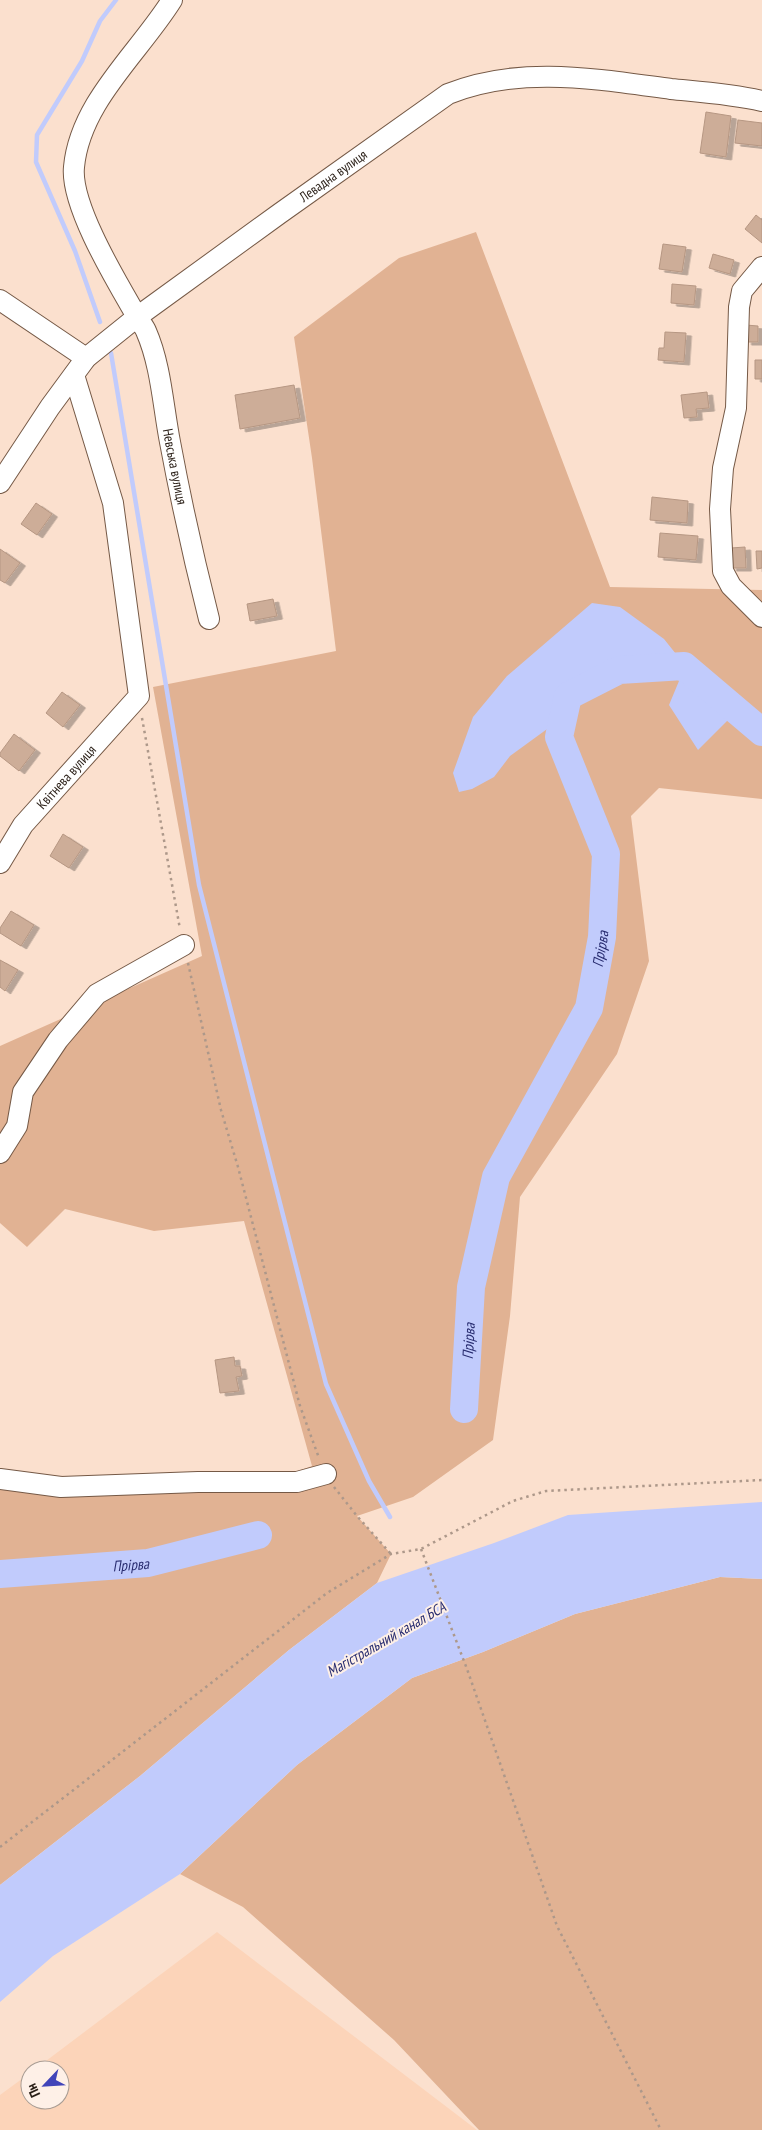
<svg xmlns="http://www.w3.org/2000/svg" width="762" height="2130" font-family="'PT Sans Narrow',sans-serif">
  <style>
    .built { fill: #fcd4b9 }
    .green { fill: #e1b293 }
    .water { fill: #c1cbfc }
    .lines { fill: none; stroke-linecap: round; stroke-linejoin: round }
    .stream { stroke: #c1cbfc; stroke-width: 4.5 }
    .river { stroke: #c1cbfc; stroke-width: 28 }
    .building { fill: #cdad98; stroke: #b69783; filter: url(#shadow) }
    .minor-casing { stroke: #755946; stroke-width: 22 }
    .path { stroke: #ad988a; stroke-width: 2.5; stroke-dasharray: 2.5 4; stroke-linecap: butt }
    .minor { stroke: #fff; stroke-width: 20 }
    .labels { text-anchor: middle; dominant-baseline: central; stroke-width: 4; stroke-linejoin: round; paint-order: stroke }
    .street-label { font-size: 14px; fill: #281d15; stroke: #fef0e7 }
    .water-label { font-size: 15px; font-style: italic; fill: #272b6f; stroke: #fef0e7 }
  </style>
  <defs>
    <filter id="shadow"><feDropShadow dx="5.5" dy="3" stdDeviation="0" flood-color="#0004"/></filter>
  </defs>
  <rect width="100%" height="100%" fill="#fbe0ce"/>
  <path class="built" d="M217,1932L477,2130H0V2095L30,2073V2100H60V2070H34Z"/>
  <path class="green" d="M476,232L610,587L762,590V799L659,788L631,816L649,961L617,1054L520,1197L510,1316L493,1440L413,1497L357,1516L391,1554L377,1583L289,1650L140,1776L0,1885V1476L75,1483L295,1472L312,1466L244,1221L154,1231L65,1209L27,1247L0,1223V1046L202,956L153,687L336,651L312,458L294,337L399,258Z
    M720,1577L762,1579V2130H479L394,2040L243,1907L180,1874L297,1765L412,1678L483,1652L575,1614Z"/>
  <path class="water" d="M592,603L620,607L664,639L676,654L713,673L717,701L731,717L698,750L669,705L679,681L660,661L635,663L598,675L576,708L510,756L494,777L472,789L459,792L453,773L473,717L507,676Z
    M762,1502V1579L720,1577L575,1614L483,1652L412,1678L297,1765L180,1874L53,1956L0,2002V1885L140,1776L289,1650L377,1583L494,1543L568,1515Z"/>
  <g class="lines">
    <path class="stream" d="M100,322L75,251L36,162L37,135L82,61L100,21L116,0
      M111,353L199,885L326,1384L369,1481L390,1517"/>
    <g class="river">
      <path id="s1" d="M464,1409L471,1287L496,1177L589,1008L602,937L606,854L559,737L568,696L619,670L684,666L762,732"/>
      <path id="s2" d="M0,1574L148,1563L258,1535"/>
    </g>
  </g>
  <path class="building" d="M706,112L731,116L726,157L700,153Z
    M738,120L762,123V146L735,143Z
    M756,215L762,220V243L745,229Z
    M663,244L686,247L682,272L659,269Z
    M713,254L734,260L730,274L709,268Z
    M672,284L696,286L694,305L671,303Z
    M746,325L758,326V342H746Z
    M665,332L686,333L684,362L658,360L659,348H664Z
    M755,360H762V379H755Z
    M294,385L300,418L240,429L235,395Z
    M707,392L709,408L696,409L697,417L684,418L681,395Z
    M652,497L688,501L687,523L650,520Z
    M36,503L52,514L37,535L21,524Z
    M660,533L698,536L696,560L658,557Z
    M745,547L746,568H731V548Z
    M0,549L20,563L5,583L0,580Z
    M756,551H762V568L757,569Z
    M273,599L277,616L250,621L247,604Z
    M62,692L80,705L63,727L46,713Z
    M14,734L35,750L19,771L0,756V753Z
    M63,834L83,847L69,868L50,856Z
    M11,911L34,925L21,946L0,933V928Z
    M0,960L18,970L5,991L0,987Z
    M234,1357L235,1366H240L242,1376L236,1377L239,1391L220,1393L215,1360Z"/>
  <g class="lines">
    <g class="minor-casing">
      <g id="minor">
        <path id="s3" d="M172,0C139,53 80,102 74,167C70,205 117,282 136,315C139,321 144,326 146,331C161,365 163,406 170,442C181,501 194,560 209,619"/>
        <path d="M762,267L742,291L739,307L736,408L723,468L720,509L723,571L731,586L762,617"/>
        <path d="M0,300L86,358"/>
        <path id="s4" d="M0,483L50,407L86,358L137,317L279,214L448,94C520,65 596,79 671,89C701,92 732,94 762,101"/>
        <path id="s5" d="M0,863L23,825L139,696L113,503L74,375"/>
        <path d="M0,1153L17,1126L23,1092L58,1040L97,994L184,945"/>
        <path d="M0,1479L61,1487L198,1482H297L326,1474"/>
      </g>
    </g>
    <path class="path" d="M142,718L180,929
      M188,963L221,1110L238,1167L300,1406L319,1458
      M334,1487L357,1516L391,1554
      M421,1549L467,1669L557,1926L661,2130
      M0,1847L327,1593L391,1554L421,1549L513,1501L546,1491L762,1480"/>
    <use href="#minor" class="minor"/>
  </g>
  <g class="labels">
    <g class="street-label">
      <text stroke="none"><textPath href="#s4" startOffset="459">Левадна вулиця</textPath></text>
      <text stroke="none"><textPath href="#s3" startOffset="516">Невська вулиця</textPath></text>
      <text stroke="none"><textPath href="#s5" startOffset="109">Квітнева вулиця</textPath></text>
    </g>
    <g class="water-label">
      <text stroke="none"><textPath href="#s1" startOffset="488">Прірва</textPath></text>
      <text stroke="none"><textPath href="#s1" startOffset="68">Прірва</textPath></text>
      <text stroke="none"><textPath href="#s2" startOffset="131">Прірва</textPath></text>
      <text transform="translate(386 1639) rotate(-30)">Магістральний канал БСА</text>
    </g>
  </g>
  <g transform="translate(45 2085) rotate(245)"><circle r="24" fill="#fef0e7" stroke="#a89c93"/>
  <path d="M0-4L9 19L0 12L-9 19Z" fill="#4144b9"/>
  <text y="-8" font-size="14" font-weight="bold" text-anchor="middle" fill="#281d15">Пн</text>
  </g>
</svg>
